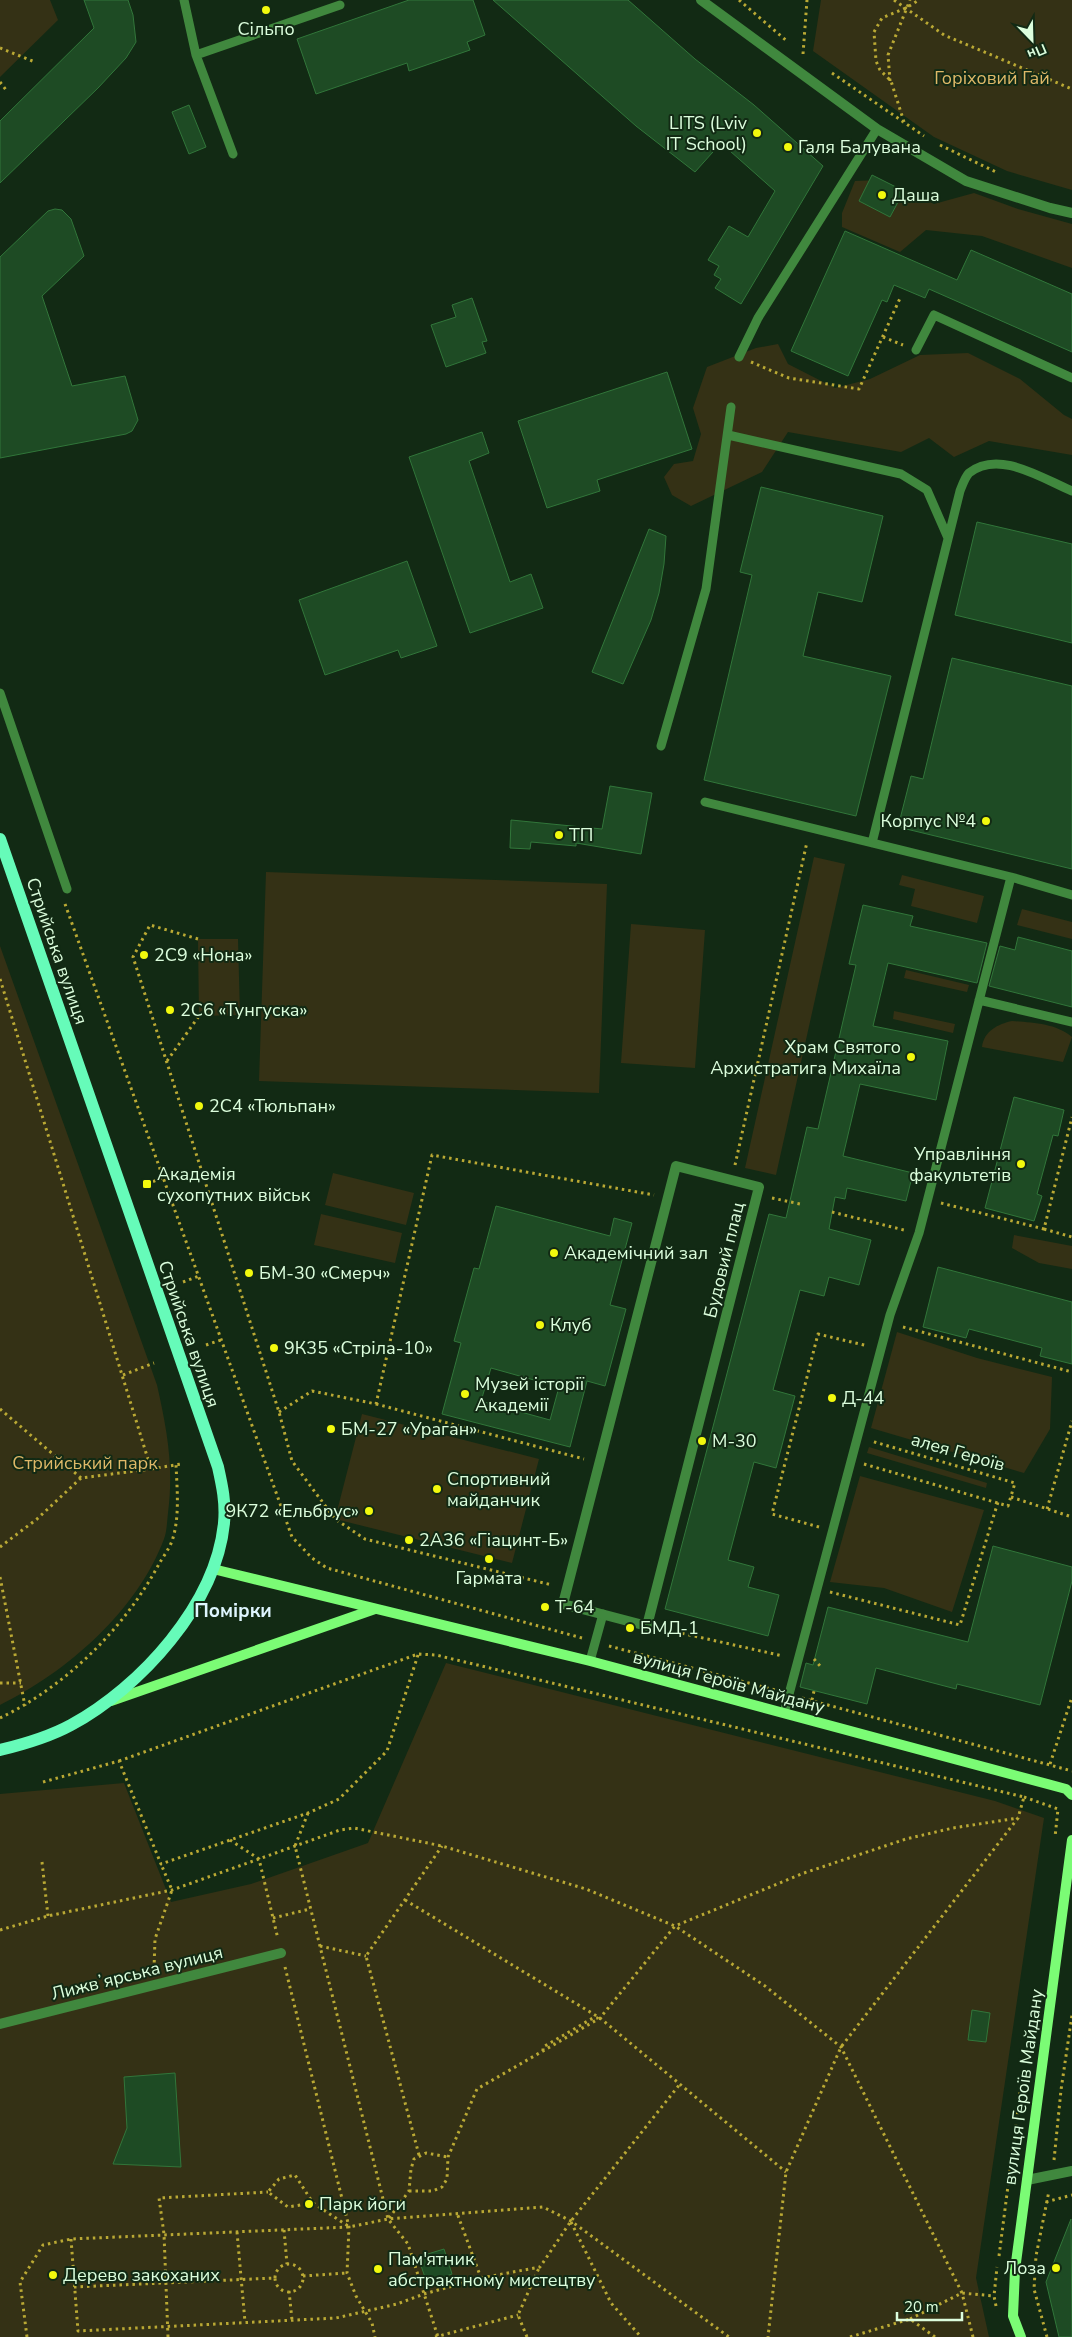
<svg xmlns="http://www.w3.org/2000/svg" width="1072" height="2337" font-family="'Nunito Sans',sans-serif">
  <style>
    .green { fill: #343115 }
    .building { fill: #1e4b24; stroke: #31763a; fill-rule: evenodd }
    .lines { fill: none; stroke-linecap: round; stroke-linejoin: round }
    .path { stroke: #baa934; stroke-width: 3; stroke-dasharray: 2.5 4; stroke-linecap: butt }
    .service { stroke: #40883e; stroke-width: 9 }
    .pedestrian { stroke: #40883e; stroke-width: 10 }
    .minor { stroke: #40883e; stroke-width: 10 }
    .tertiary { stroke: #40883e; stroke-width: 10 }
    .secondary { stroke: #7bfc75; stroke-width: 10 }
    .primary { stroke: #66fbb9; stroke-width: 12 }
    .poi-dot { fill: #f2f90d; stroke: #122a14; stroke-width: 2 }
    .labels { text-anchor: middle; dominant-baseline: central; stroke-width: 4; stroke-linejoin: round; paint-order: stroke }
    .poi-label { font-size: 18px; fill: #dcfedd; stroke: #122a14; text-anchor: start }
    .park-label { font-size: 18px; fill: #deb868; stroke: #122a14 }
    .street-label { font-size: 18px; fill: #dcfedd; stroke: #122a14 }
    .neighbourhood-label { font-size: 19px; font-weight: bold; fill: #def5fe; stroke: #122a14 }
  </style>
  <rect width="100%" height="100%" fill="#122a14"/>
  <path class="green" d="M0,0H50L58,20L0,77Z
    M821,0H1072V190L1007,171L934,137L813,51Z
    M881,180L934,204L974,193L1018,209L1072,224V268L982,236L926,230L900,252L842,227V213L855,181Z
    M778,344L788,364L835,388L870,379L920,355L968,353L1020,379L1064,415L1072,419V455L989,441L954,457L929,438L901,452L788,432L762,472L691,506L672,495L664,477L674,464L693,461L701,434L693,408L707,367L756,348Z
    M814,857L845,864L776,1175L745,1168Z
    M266,872L607,884L599,1093L259,1081Z
    M902,875L984,896L977,923L911,906L915,889L899,885Z
    M1022,909L1072,922V939L1017,925Z
    M631,924L705,930L695,1068L621,1063Z
    M198,939H238L240,1015L199,1016Z
    M0,946L157,1385C167,1430 174,1466 168,1513C167,1521 167,1531 164,1539C137,1611 67,1672 0,1705Z
    M906,970L969,985L967,992L904,978Z
    M894,1011L955,1024L953,1033L893,1019Z
    M1012,1021C1033,1023 1055,1023 1072,1037L1063,1062L982,1047C984,1031 998,1024 1012,1021Z
    M333,1173L414,1193L406,1225L325,1205Z
    M321,1214L402,1233L395,1263L314,1245Z
    M1014,1235L1072,1246V1269L1039,1263L1012,1248Z
    M897,1332L977,1358L1052,1377L1050,1429L1024,1473L871,1428Z
    M362,1414L539,1459L512,1563L335,1519Z
    M869,1447L987,1483L986,1488L867,1453Z
    M860,1476L984,1510L952,1612L884,1588L830,1582Z
    M446,1663L995,1801L1044,1818L976,2278L989,2337H0V1794L124,1783L171,1902L251,1884L368,1843Z"/>
  <path class="building" d="M84,0H128L133,15L136,42L126,58L98,88L0,183V121L94,28Z
    M409,0H473L485,35L467,42L470,50L409,71L407,63L316,94L297,39Z
    M493,0H628L695,59L754,105L823,166L741,304L715,288L721,279L714,275L719,266L708,260L729,226L748,237L775,191L721,143L695,172L636,126Z
    M189,105L206,147L189,154L172,112Z
    M872,175L904,191L890,217L859,201Z
    M55,209L62,210L71,219L84,256L42,296L72,386L125,376L138,420L132,431L126,434L0,458V257L48,211Z
    M845,231L957,280L971,250L1072,294V352L929,289L925,298L894,285L887,302L882,300L848,376L791,351Z
    M472,298L487,341L482,342L486,353L446,367L431,325L456,317L452,305Z
    M667,372L692,449L597,480L600,491L547,508L518,421Z
    M482,432L489,453L469,461L510,582L531,574L543,608L470,633L409,457Z
    M761,487L883,516L862,602L818,592L803,656L891,676L856,816L704,780L752,575L740,572Z
    M977,522L1072,544V643L955,615Z
    M649,529L666,536L664,564L659,593L651,620L623,684L592,672Z
    M407,561L437,646L401,658L398,650L325,675L299,600Z
    M952,658L1072,686V869L898,827L911,776L923,779Z
    M610,786L652,793L641,854L576,843V846L531,842L530,849L510,848L511,820L602,829Z
    M863,905L913,916L910,926L987,943L977,983L888,963L873,1026L948,1041L936,1100L860,1084L843,1156L913,1173L906,1201L847,1188L845,1199L835,1197L829,1229L871,1240L859,1285L829,1277L824,1296L800,1290L773,1390L795,1396L776,1468L754,1462L728,1560L754,1567L748,1587L779,1595L768,1636L665,1609L769,1214L786,1218L807,1127L818,1129L856,965L849,964Z
    M1018,937L1072,951V1007L989,986L1000,946L1015,950Z
    M1014,1097L1064,1110L1058,1136L1053,1135L1037,1194L1042,1196L1034,1221L985,1208Z
    M496,1206L610,1236L614,1218L632,1223L610,1305L626,1309L605,1386L587,1381L570,1447L442,1414L461,1343L454,1341L474,1268L479,1269ZM491,1368L559,1387L550,1420L481,1401Z
    M938,1267L1072,1302V1364L1040,1356L1042,1348L969,1329L966,1338L923,1327Z
    M993,1546L1072,1567V1581L1040,1705L957,1684L956,1689L876,1668L867,1704L800,1687L806,1663L813,1665L828,1607L968,1642Z
    M972,2010L990,2013L986,2042L968,2040Z
    M175,2073L181,2167L113,2164L127,2128L124,2077Z
    M1071,2219L1072,2337H1059L1046,2282Z
    M444,2249L452,2274L427,2283L418,2257Z"/>
  <g class="lines">
    <path class="path" d="M739,0L788,42
      M894,0L944,35L1072,89
      M0,48L35,62
      M803,54L807,0
      M832,73L924,136
      M890,81L888,55L910,0
      M0,82L6,90
      M904,122L891,81L880,70L876,61L874,32L882,18L906,8L919,0
      M940,145L998,173
      M883,337L903,345
      M751,362L789,378L859,389L901,296
      M65,904L292,1537L312,1558L327,1568L582,1638
      M198,939L150,925L133,957L279,1412L292,1461L335,1519L365,1539L552,1585
      M0,979L151,1469L181,1464
      M167,1061L199,1016
      M735,1165L807,842
      M147,1184L164,1177
      M772,1198L800,1204
      M941,1203L1044,1229L1072,1117
      M832,1212L904,1230
      M1044,1229L1072,1237
      M183,1282L199,1276
      M903,1327L1072,1372
      M206,1345L221,1340
      M123,1375L154,1363
      M376,1404L584,1459
      M0,1409L81,1478
      M279,1412L312,1391L376,1404L432,1155L654,1195
      M864,1464L1008,1506L1015,1483L871,1441
      M1011,1497L1072,1517
      M1047,1509L1072,1421
      M819,1527L772,1514L818,1334L868,1346
      M0,1547L37,1519L81,1478L151,1469
      M0,1577L25,1706
      M830,1592L960,1625L998,1502
      M663,1629L783,1656
      M609,1646L775,1690
      M814,1659L821,1667
      M0,1683H21
      M802,1698L1072,1771
      M812,1700L814,1691
      M0,1718C66,1686 124,1629 159,1564C163,1557 169,1549 172,1541C180,1518 177,1488 176,1465
      M119,1761L418,1654L436,1655L1024,1797L1018,1818L841,2047L786,2172L768,2337
      M1050,1764L1072,1697
      M43,1782L119,1761L161,1864L308,1813L339,1799L387,1751L418,1655
      M1024,1797L1058,1809L1055,1837
      M308,1813L295,1846L388,2219L408,2244L438,2337
      M230,1840L259,1859L278,1939
      M42,1862L48,1916
      M405,1900L600,2018L786,2172
      M273,1918L310,1909
      M0,1930L48,1916L172,1890L340,1830L354,1828L442,1846L586,1889L675,1926L765,1986L841,2047L962,2293L973,2337
      M320,1946L366,1956
      M285,1967L349,2227L347,2273L356,2296L372,2323L375,2337
      M154,1969L155,1939L172,1890L161,1864
      M543,2051V2047L593,2018H598
      M419,2155L366,1956L442,1846
      M1054,2160L1061,2090L1072,2015
      M409,2191H433L442,2187L447,2179L448,2157L477,2089L600,2018L675,1926L804,1873L906,1839L953,1828L1018,1818
      M1046,2202L1072,2195
      M313,2203L288,2207L268,2192L279,2179L295,2175L313,2203L348,2226
      M389,2218L409,2191L411,2169L414,2159L426,2153L448,2157
      M571,2222L611,2303L641,2337
      M284,2230L287,2264
      M237,2232L245,2322
      M71,2239L78,2331L336,2318L397,2304L424,2294L481,2278L457,2213
      M999,2256L1023,2069
      M275 2278a14 14 0 1 1 28 0a14 14 0 1 1-28 0Z
      M303,2276L347,2273
      M481,2278L540,2267L571,2221L680,2084
      M74,2287L275,2278
      M289,2291L292,2320
      M996,2306L994,2296L997,2267
      M910,2319L962,2293L994,2296
      M27,2337L20,2282L43,2245L71,2239L349,2227L388,2219L543,2207L571,2221L729,2337
      M168,2337L164,2234L159,2198L268,2192
      M435,2337L518,2315
      M527,2337L518,2315L539,2268
      M850,2337L910,2319L935,2337
      M1047,2337L1034,2289L1036,2256L1049,2191"/>
    <path class="service" d="M184,0L196,55L233,154
      M196,55L340,5
      M916,350L934,315L1072,378
      M739,357L758,318L877,129
      M728,435L901,474L927,490L948,538
      M0,693L67,889
      M661,746L706,589L731,407
      M705,802L1011,877L1072,895
      M872,843L960,491C962,486 965,477 969,473C999,449 1043,479 1072,491
      M979,1000L1072,1022
      M590,1661L603,1614
      M784,1713L890,1315L919,1233L1011,877"/>
    <path class="pedestrian" d="M676,1166L759,1187L647,1626L563,1604Z"/>
    <path class="minor" d="M0,2024L281,1953
      M1027,2180L1072,2171"/>
    <path class="tertiary" d="M701,0L877,129L966,181L1050,208L1072,213"/>
    <path class="secondary" d="M213,1569L590,1661L1066,1789L1072,1795
      M111,1701L375,1609
      M1021,2337L1013,2316L1015,2270L1072,1840"/>
    <path class="primary" d="M0,839L218,1467C222,1485 226,1503 224,1523C216,1604 141,1687 71,1725C49,1737 25,1744 0,1750"/>
  </g>
  <g class="poi-dot">
    <circle cx="266" cy="10" r="5"/>
    <circle cx="757" cy="133" r="5"/>
    <circle cx="788" cy="147" r="5"/>
    <circle cx="882" cy="195" r="5"/>
    <circle cx="986" cy="821" r="5"/>
    <circle cx="559" cy="835" r="5"/>
    <circle cx="144" cy="955" r="5"/>
    <circle cx="170" cy="1010" r="5"/>
    <circle cx="911" cy="1057" r="5"/>
    <circle cx="199" cy="1106" r="5"/>
    <circle cx="1021" cy="1164" r="5"/>
    <rect x="142" y="1179" width="10" height="10" rx="2.5"/>
    <circle cx="554" cy="1253" r="5"/>
    <circle cx="249" cy="1273" r="5"/>
    <circle cx="540" cy="1325" r="5"/>
    <circle cx="274" cy="1348" r="5"/>
    <circle cx="465" cy="1394" r="5"/>
    <circle cx="832" cy="1398" r="5"/>
    <circle cx="331" cy="1429" r="5"/>
    <circle cx="702" cy="1441" r="5"/>
    <circle cx="437" cy="1489" r="5"/>
    <circle cx="369" cy="1511" r="5"/>
    <circle cx="409" cy="1540" r="5"/>
    <circle cx="489" cy="1559" r="5"/>
    <circle cx="545" cy="1607" r="5"/>
    <circle cx="630" cy="1628" r="5"/>
    <circle cx="309" cy="2204" r="5"/>
    <circle cx="1056" cy="2268" r="5"/>
    <circle cx="378" cy="2269" r="5"/>
    <circle cx="53" cy="2275" r="5"/>
  </g>
  <g class="labels">
    <g class="poi-label">
      <text x="266" y="29" text-anchor="middle">Сільпо</text>
      <text x="747" y="123" text-anchor="end">LITS (Lviv<tspan x="747" dy="21">IT School)</tspan></text>
      <text x="798" y="147">Галя Балувана</text>
      <text x="892" y="195">Даша</text>
      <text x="976" y="821" text-anchor="end">Корпус №4</text>
      <text x="569" y="835">ТП</text>
      <text x="154" y="955">2С9 «Нона»</text>
      <text x="180" y="1010">2С6 «Тунгуска»</text>
      <text x="901" y="1047" text-anchor="end">Храм Святого<tspan x="901" dy="21">Архистратига Михаїла</tspan></text>
      <text x="209" y="1106">2С4 «Тюльпан»</text>
      <text x="1011" y="1154" text-anchor="end">Управління<tspan x="1011" dy="21">факультетів</tspan></text>
      <text x="157" y="1174">Академія<tspan x="157" dy="21">сухопутних військ</tspan></text>
      <text x="564" y="1253">Академічний зал</text>
      <text x="259" y="1273">БМ-30 «Смерч»</text>
      <text x="550" y="1325">Клуб</text>
      <text x="284" y="1348">9К35 «Стріла-10»</text>
      <text x="475" y="1384">Музей історії<tspan x="475" dy="21">Академії</tspan></text>
      <text x="842" y="1398">Д-44</text>
      <text x="341" y="1429">БМ-27 «Ураган»</text>
      <text x="712" y="1441">М-30</text>
      <text x="447" y="1479">Спортивний<tspan x="447" dy="21">майданчик</tspan></text>
      <text x="359" y="1511" text-anchor="end">9К72 «Ельбрус»</text>
      <text x="419" y="1540">2А36 «Гіацинт-Б»</text>
      <text x="489" y="1578" text-anchor="middle">Гармата</text>
      <text x="555" y="1607">Т-64</text>
      <text x="640" y="1628">БМД-1</text>
      <text x="319" y="2204">Парк йоги</text>
      <text x="388" y="2259">Пам'ятник<tspan x="388" dy="21">абстрактному мистецтву</tspan></text>
      <text x="1046" y="2268" text-anchor="end">Лоза</text>
      <text x="63" y="2275">Дерево закоханих</text>
    </g>
    <g class="park-label">
      <text x="992" y="78">Горіховий Гай</text>
      <text x="85" y="1463">Стрийський парк</text>
    </g>
    <g class="street-label">
      <text transform="translate(57 951) rotate(71)">Стрийська вулиця</text>
      <text transform="translate(724 1260) rotate(-76)">Будовий плац</text>
      <text transform="translate(189 1334) rotate(71)">Стрийська вулиця</text>
      <text transform="translate(958 1452) rotate(16)">алея Героїв</text>
      <text transform="translate(729 1682) rotate(15)">вулиця Героїв Майдану</text>
      <text transform="translate(137 1973) rotate(-14)">Лижвʼярська вулиця</text>
      <text transform="translate(1023 2087) rotate(-82)">вулиця Героїв Майдану</text>
    </g>
    <g class="neighbourhood-label">
      <text x="233" y="1611">Помірки</text>
    </g>
  </g>
  <g transform="translate(1032 40) rotate(157)" stroke="#122a14" stroke-width="4" paint-order="stroke">
  <path d="M0-4L9 19L0 12L-9 19Z" fill="#dcfedd"/>
  <text y="-8" font-size="14" font-weight="bold" text-anchor="middle" fill="#dcfedd">Пн</text>
  </g>
  <path d="M897 2312v8h65v-8" fill="none" stroke="#dcfedd" stroke-width="2.5"/>
  <text x="904" y="2312" font-size="15" fill="#dcfedd" stroke="#122a14" stroke-width="4" paint-order="stroke">20 m</text>
</svg>
